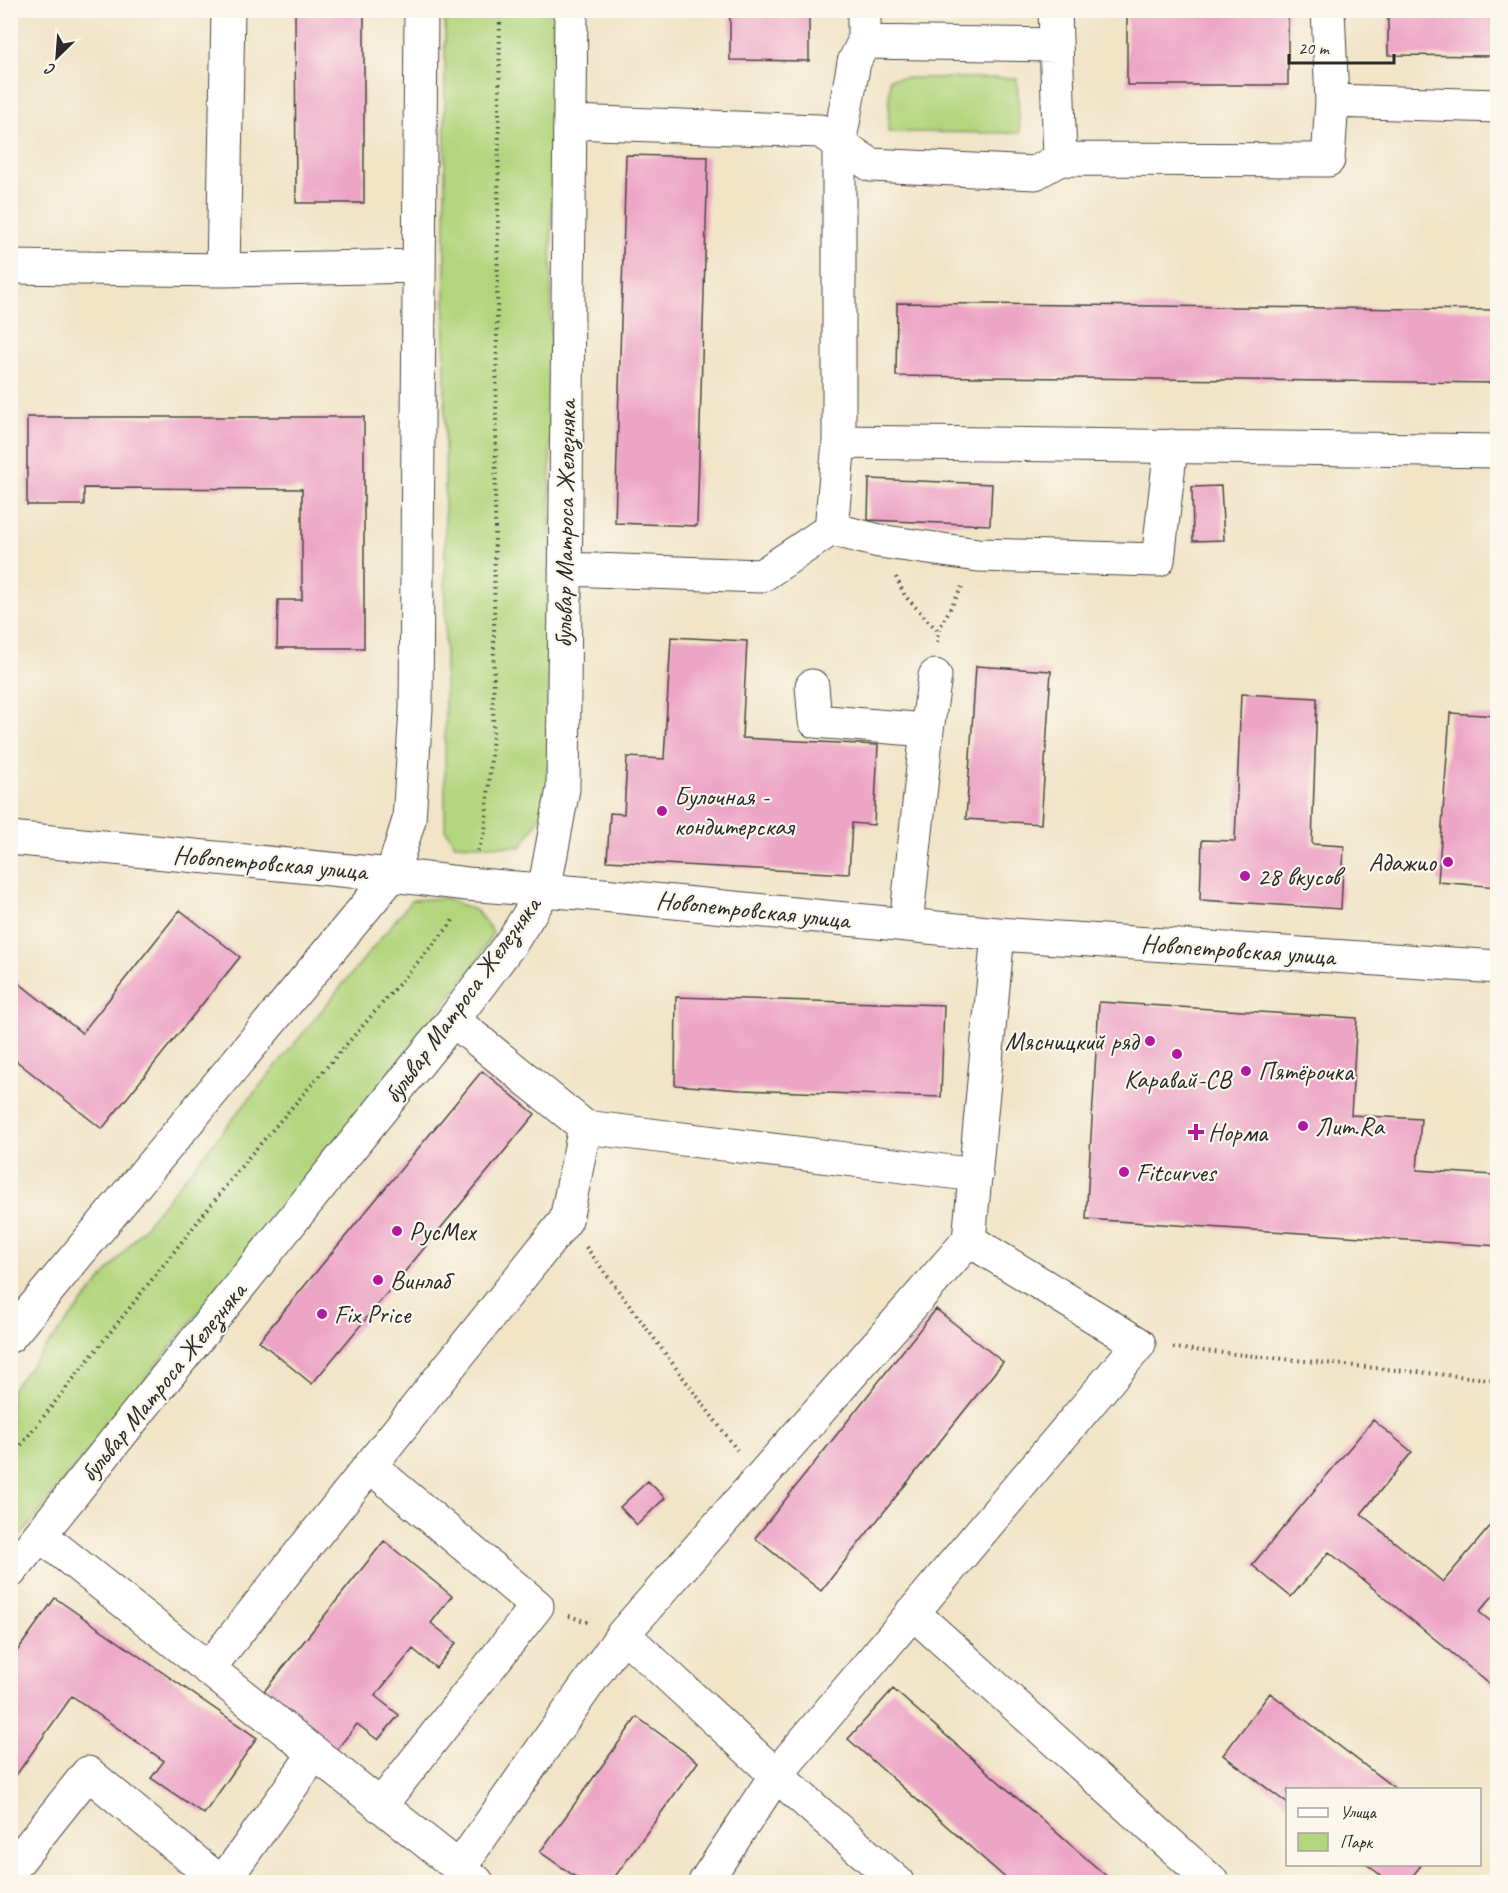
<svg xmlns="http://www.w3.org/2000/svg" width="1508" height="1893" font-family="Caveat,sans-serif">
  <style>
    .green { fill: #b2d57e; stroke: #6e8054; stroke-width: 1.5 }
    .building { fill: #eda5c6 }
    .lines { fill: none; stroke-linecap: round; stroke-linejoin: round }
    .minor-casing { stroke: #494742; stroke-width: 35 }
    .path { stroke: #494742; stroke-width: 4; stroke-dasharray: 1.5 4.5; stroke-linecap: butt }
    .minor { stroke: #fff; stroke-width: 33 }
    .poi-dot { fill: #b5179e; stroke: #fbf7ec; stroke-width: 2 }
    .labels { text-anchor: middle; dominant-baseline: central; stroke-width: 4.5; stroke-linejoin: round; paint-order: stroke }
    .street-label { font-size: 26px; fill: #2b2b2b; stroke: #fbf7ec }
    .poi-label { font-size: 26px; fill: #2b2b2b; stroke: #fbf7ec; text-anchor: start }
  </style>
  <rect width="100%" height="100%" fill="#fbf7ec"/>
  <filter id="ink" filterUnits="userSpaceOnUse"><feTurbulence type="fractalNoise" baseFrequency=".0167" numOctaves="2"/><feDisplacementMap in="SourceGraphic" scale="12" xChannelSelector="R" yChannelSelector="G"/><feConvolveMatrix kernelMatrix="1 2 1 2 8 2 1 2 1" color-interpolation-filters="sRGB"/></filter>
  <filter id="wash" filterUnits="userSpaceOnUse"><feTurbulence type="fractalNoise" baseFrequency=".008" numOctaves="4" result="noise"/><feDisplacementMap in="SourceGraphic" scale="24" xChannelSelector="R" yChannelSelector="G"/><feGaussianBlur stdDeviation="1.35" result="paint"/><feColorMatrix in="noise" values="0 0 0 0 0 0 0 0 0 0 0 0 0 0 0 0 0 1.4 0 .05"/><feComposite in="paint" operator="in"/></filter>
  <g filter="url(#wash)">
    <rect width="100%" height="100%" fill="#f1e4c7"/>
    <path class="green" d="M445,11H553L548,805L521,847L455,844L445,829Z
      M890,78H1017L1020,133L888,132Z
      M445,898L477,911L493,932L473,968L11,1548V1390L412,900Z"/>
    <g id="blocks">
      <path class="building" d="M295,10H364V203H296Z
        M730,10H809V61L730,60Z
        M1127,10H1288V85H1127Z
        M1388,10H1498V56L1388,55Z
        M626,155L708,157L697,526L615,523Z
        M897,303L1498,310V383L896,376Z
        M27,417H364V648H277L278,600H302V489L84,488V505H27Z
        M869,479L992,484L990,525L868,520Z
        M1221,486L1224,540L1193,541L1192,487Z
        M671,637L747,641L742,738L878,745L874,825L852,823L849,874L607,861L610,813L624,814L627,757L664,759Z
        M976,666L1051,671L1041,824L966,819Z
        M1241,694L1317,698L1312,844L1344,846L1341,909L1200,900L1202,840L1235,841Z
        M1450,713L1498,716V887L1438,882Z
        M180,910L240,957L102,1129L10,1056V976L82,1033Z
        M676,997L944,1005L941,1097L741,1090L675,1085Z
        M1099,1002L1357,1018L1351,1115L1421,1119L1417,1170L1493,1175L1496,1134H1498V1246L1086,1219Z
        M482,1071L535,1114L312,1384L259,1341Z
        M936,1309L1003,1362L821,1591L755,1538Z
        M1373,1420L1412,1452L1361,1514L1443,1582L1498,1517V1590L1479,1612L1498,1627V1691L1329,1552L1291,1597L1252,1565Z
        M648,1481L665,1498L637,1525L620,1507Z
        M384,1541L452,1596L431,1623L456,1643L436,1668L413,1649L375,1696L399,1715L378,1740L357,1724L335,1752L262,1694Z
        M55,1598L257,1738L204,1814L151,1778L164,1761L72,1696L10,1784V1661Z
        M893,1689L1113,1882H1010L848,1739Z
        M1270,1693L1397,1790H1288V1804L1223,1755Z
        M637,1717L698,1762L611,1882H583L540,1852Z
        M1366,1864H1422L1408,1882H1390Z"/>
    </g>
  </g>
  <g filter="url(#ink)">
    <use href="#blocks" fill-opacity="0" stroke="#494742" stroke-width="1.5"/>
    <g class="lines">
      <g class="minor-casing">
        <path id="minor" d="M1055,10L1060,159
          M1328,10L1332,101
          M864,42V10
          M1056,45L864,42L854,62L839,145V442L1498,451
          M570,122L820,131L871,165L1035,173L1060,159L1328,160L1332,101L1498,106
          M10,267L223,270L419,266
          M223,270L228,10
          M839,442L831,529L879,541L978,555L1158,560L1171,446
          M565,569L761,576L831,529
          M812,686L815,721L927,730L906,925
          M927,730L935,676
          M10,838L392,875L467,884L593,894L998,934L1498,967
          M453,1020L585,1127L976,1175
          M10,1336L392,875L409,820L416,709L421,10
          M370,1466L537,1606L380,1806
          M40,1535L477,1882
          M10,1572L453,1020L513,940L544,891L563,789L571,10
          M912,1612L1212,1882
          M623,1634L969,1240
          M208,1669L566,1220L585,1127
          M459,1868L623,1634L776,1775L1139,1344L969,1240L998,934
          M10,1871L88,1773L220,1882
          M223,1882L315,1753
          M705,1882L776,1775L897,1882"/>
      </g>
      <path class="path" d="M896,577L905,596L938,631
        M937,642L938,631L962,587
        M478,851L485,831L493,735L500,10
        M586,1247L737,1450
        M1173,1348L1498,1380
        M10,1459L248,1158L451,924L454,917
        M569,1616L590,1623"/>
      <use href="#minor" class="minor"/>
    </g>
  </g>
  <g class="poi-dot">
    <circle cx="662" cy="811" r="6"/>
    <circle cx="1448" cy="862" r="6"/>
    <circle cx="1245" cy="876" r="6"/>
    <circle cx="1150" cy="1041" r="6"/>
    <circle cx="1177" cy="1054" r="6"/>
    <circle cx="1246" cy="1071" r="6"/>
    <circle cx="1303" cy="1126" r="6"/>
    <path d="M1193 1123h6v6h6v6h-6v6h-6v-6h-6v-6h6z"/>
    <circle cx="1124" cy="1172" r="6"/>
    <circle cx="397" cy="1231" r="6"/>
    <circle cx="378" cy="1280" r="6"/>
    <circle cx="322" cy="1314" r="6"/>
  </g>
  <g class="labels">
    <g class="street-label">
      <text transform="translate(565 524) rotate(-89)">бульвар Матроса Железняка</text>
      <text transform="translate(270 863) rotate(5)">Новопетровская улица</text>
      <text transform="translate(753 910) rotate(6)">Новопетровская улица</text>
      <text transform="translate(1238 950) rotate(4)">Новопетровская улица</text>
      <text transform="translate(462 1000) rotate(-54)">бульвар Матроса Железняка</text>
      <text transform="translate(163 1382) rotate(-51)">бульвар Матроса Железняка</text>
    </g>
    <g class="poi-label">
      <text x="674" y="796">Булочная -<tspan x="674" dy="30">кондитерская</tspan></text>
      <text x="1436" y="862" text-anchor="end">Адажио</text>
      <text x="1257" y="876">28 вкусов</text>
      <text x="1138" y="1041" text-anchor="end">Мясницкий ряд</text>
      <text x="1258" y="1071">Пятёрочка</text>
      <text x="1177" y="1079" text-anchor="middle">Каравай-СВ</text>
      <text x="1315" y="1126">Лит.Ra</text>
      <text x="1208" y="1132">Норма</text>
      <text x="1136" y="1172">Fitcurves</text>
      <text x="409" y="1231">РусМех</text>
      <text x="390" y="1280">Винлаб</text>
      <text x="334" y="1314">Fix Price</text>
    </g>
  </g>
  <rect width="1508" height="1893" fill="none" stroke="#fbf7ec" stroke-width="36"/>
  <rect x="1286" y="1788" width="195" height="78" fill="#fbf7ec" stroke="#a8a59f" stroke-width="1.5"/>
  <rect x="1298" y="1808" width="30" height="9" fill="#ffffff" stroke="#a8a59f" stroke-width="1.5"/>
  <text x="1340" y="1818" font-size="18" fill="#2b2b2b">Улица</text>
  <rect x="1298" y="1833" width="30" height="18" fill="#b2d57e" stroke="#a8a59f" stroke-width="1.5"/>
  <text x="1340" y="1848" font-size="18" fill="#2b2b2b">Парк</text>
  <g transform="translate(57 57) rotate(205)" stroke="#fbf7ec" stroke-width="4.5" paint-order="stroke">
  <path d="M0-4.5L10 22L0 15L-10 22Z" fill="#2b2b2b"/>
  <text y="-9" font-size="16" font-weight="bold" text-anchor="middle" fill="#2b2b2b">С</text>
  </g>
  <path d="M1289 54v9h105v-9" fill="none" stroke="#2b2b2b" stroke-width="3"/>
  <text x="1298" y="54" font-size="18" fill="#2b2b2b" stroke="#fbf7ec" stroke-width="4.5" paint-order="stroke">20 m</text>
</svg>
